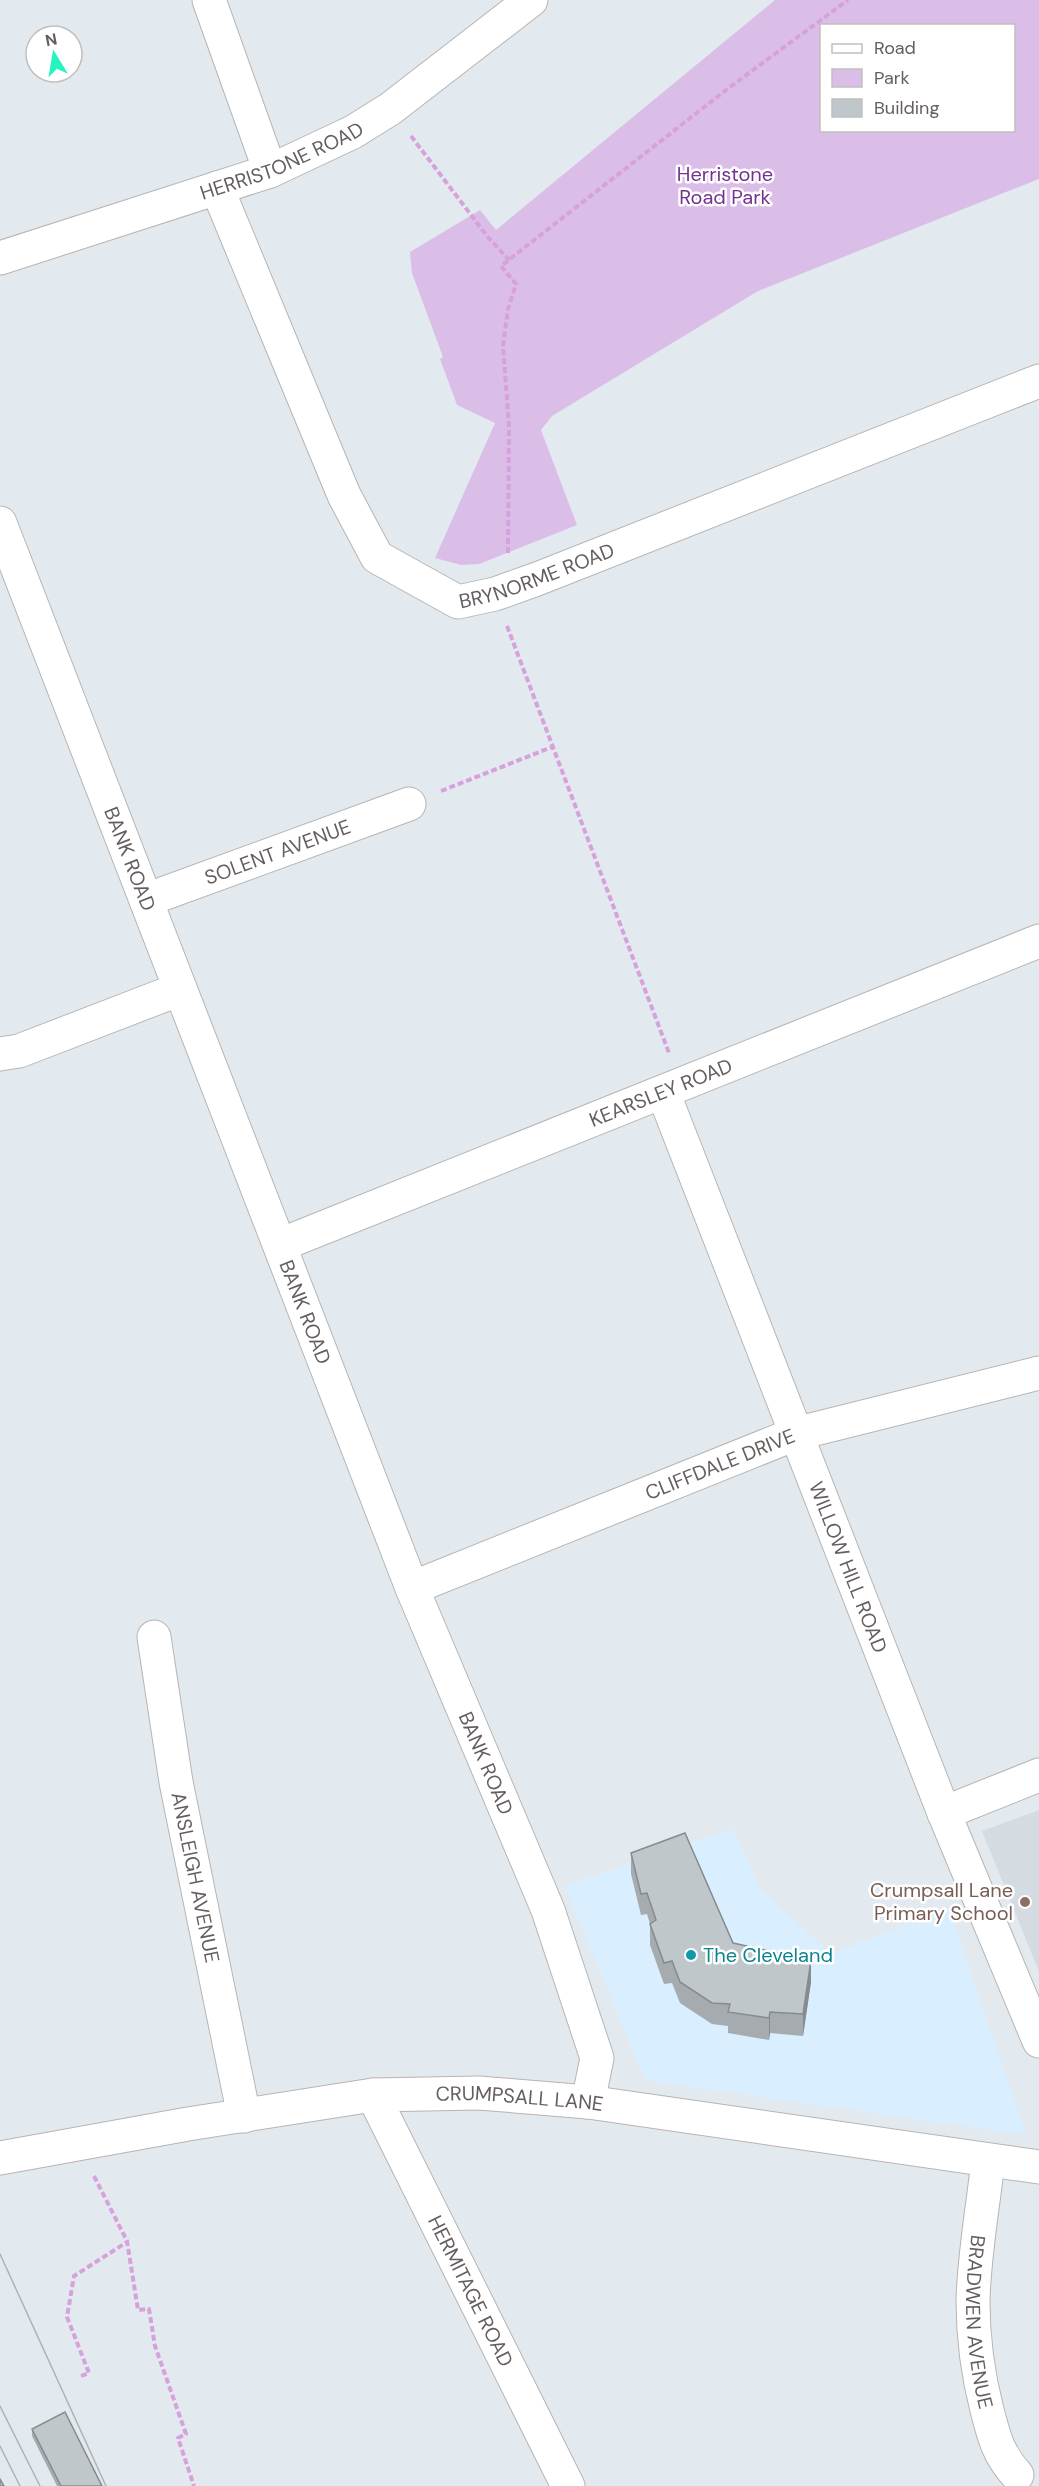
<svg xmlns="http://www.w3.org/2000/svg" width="1039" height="2486" font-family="'DM Sans',sans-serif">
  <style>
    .commercial { fill: #d9eeff }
    .education { fill: #d4dce1 }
    .green { fill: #dbbee8; fill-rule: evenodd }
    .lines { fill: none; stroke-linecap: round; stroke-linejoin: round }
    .street-casing { stroke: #b9b4b1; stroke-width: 35 }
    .secondary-casing { stroke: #bab3b0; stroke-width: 35 }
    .path { stroke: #d7a1db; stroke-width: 4; stroke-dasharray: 6 3; stroke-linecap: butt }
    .street { stroke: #fff; stroke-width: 33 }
    .secondary { stroke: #fff; stroke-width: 33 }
    .tram { stroke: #b3b1b1; stroke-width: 1.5 }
    .wall { fill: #a5abae }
    .shaded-wall { fill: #868b8d }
    .building { fill: #c0c7ca; stroke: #868b8d; stroke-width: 1.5 }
    .education-dot { fill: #8d6e63; stroke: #fff; stroke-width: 2 }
    .culture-dot { fill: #0f9aa8; stroke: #fff; stroke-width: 2 }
    .labels { text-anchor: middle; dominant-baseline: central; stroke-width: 5; stroke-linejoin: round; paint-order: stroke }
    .street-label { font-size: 20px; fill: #655e5c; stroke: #fff }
    .park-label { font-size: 20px; fill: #74328e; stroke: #fff }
    .education-label { font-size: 20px; fill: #785e54; stroke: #fff; text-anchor: end }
    .culture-label { font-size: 20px; fill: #0d838f; stroke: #fff; text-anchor: start }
  </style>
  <rect width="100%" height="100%" fill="#e3eaef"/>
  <path class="commercial" d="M733,1829L759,1887L830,1954L949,1908L1026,2135L645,2080L565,1886Z"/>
  <path class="education" d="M1039,1810V1972L982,1831Z"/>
  <path class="green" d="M775,0H1039V179L758,291L552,416L541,430L577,525L479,564L461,565L435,558L495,423L457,405L440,359L443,357L412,273L410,252L480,210L496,230ZM822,26H1014V130H822Z"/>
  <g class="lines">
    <g class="street-casing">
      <g id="street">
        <path d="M209,0L270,171"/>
        <path id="s1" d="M217,188L344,495L377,557L458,602L495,594L537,579L1039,381"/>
        <path id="s2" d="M0,258L270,171L353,132L390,109L531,0"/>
        <path id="s3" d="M0,523L412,1588L548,1910L597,2058L588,2102"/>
        <path id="s4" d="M146,900L409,804"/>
        <path d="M0,1054L19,1051L180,989"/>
        <path id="s5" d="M663,1092L944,1813L1039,2041"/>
        <path id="s6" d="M280,1245L1039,941"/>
        <path id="s7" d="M412,1588L795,1434L1039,1373"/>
        <path id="s8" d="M154,1637L176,1782L244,2116"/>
        <path d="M944,1813L1039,1775"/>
        <path id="s9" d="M373,2095L568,2486"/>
        <path id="s10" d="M988,2161C983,2207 974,2255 973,2301C973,2338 978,2375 987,2410C994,2437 998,2454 1017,2475"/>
      </g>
    </g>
    <g class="secondary-casing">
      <g id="secondary">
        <path id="s11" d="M0,2158L188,2124L373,2095L479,2093L588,2102L1039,2167"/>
      </g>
    </g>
    <path class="path" d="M411,136L487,236L509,260
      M508,553L509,425L503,346L508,309L516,284L501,266L726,90L848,0
      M507,626L669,1053
      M441,791L552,747
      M94,2176L127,2241L138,2310L149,2309L155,2346L186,2434L178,2438L194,2486
      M81,2376L89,2373L67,2317L74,2276L127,2242"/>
    <use href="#street" class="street"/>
    <use href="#secondary" class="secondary"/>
    <path class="tram" d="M0,2254L106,2486
      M0,2406L40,2486
      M0,2446L20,2486"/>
  </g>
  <path class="wall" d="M631,1853L733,1943L811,1982L803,2036L770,2033L769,2040L728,2033V2026L712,2024L680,2003L672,1983L664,1984L650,1945V1924L647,1914L641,1915L631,1874Z
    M32,2429L102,2486H57L32,2436Z"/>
  <path class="shaded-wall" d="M811,1960V1982L803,2036V2014Z
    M770,2012V2033L769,2040V2018Z"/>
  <path class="building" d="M685,1833L733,1943L811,1960L803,2014L770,2012L769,2018L728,2012L730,2004L712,2003L680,1982L672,1961L664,1963L650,1924L656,1920L647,1893L641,1894L631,1853Z
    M65,2412L102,2486H61L32,2429Z
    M0,2479L4,2486H0Z"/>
  <circle class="education-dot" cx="1025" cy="1902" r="6"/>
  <circle class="culture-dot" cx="691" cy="1955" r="6"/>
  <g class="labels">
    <g class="street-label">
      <text stroke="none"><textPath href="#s2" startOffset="298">HERRISTONE ROAD</textPath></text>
      <text stroke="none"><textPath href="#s1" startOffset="578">BRYNORME ROAD</textPath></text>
      <text stroke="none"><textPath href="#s4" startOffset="140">SOLENT AVENUE</textPath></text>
      <text stroke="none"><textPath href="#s3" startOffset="360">BANK ROAD</textPath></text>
      <text stroke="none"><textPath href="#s6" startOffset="410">KEARSLEY ROAD</textPath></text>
      <text stroke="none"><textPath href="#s3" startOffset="846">BANK ROAD</textPath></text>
      <text stroke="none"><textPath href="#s7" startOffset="332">CLIFFDALE DRIVE</textPath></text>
      <text stroke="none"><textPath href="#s5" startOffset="510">WILLOW HILL ROAD</textPath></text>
      <text stroke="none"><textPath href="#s3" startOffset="1332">BANK ROAD</textPath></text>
      <text stroke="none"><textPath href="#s8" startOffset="244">ANSLEIGH AVENUE</textPath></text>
      <text stroke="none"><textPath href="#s11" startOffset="525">CRUMPSALL LANE</textPath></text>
      <text stroke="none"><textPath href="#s9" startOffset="219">HERMITAGE ROAD</textPath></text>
      <text stroke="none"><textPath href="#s10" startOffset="162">BRADWEN AVENUE</textPath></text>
    </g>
    <g class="park-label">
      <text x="725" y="174">Herristone<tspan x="725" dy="23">Road Park</tspan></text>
    </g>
    <g class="education-label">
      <text x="1013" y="1890">Crumpsall Lane<tspan x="1013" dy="23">Primary School</tspan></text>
    </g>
    <g class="culture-label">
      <text x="703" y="1955">The Cleveland</text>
    </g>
  </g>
  <rect x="820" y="24" width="195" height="108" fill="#ffffff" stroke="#c1bfbe" stroke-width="1.5"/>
  <rect x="832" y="44" width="30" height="9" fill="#ffffff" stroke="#c1bfbe" stroke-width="1.5"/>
  <text x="874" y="54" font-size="18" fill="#655e5c">Road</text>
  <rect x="832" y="69" width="30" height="18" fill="#dbbee8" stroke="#c1bfbe" stroke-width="1.5"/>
  <text x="874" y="84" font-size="18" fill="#655e5c">Park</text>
  <rect x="832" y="99" width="30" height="18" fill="#c0c7ca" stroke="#c1bfbe" stroke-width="1.5"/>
  <text x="874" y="114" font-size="18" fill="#655e5c">Building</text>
  <g transform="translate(54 54) rotate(349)"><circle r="28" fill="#ffffff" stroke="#c1bfbe" stroke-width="1.5"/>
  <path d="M0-4.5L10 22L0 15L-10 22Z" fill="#25f3c0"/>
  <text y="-9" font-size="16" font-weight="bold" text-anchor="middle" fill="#655e5c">N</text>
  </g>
</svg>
